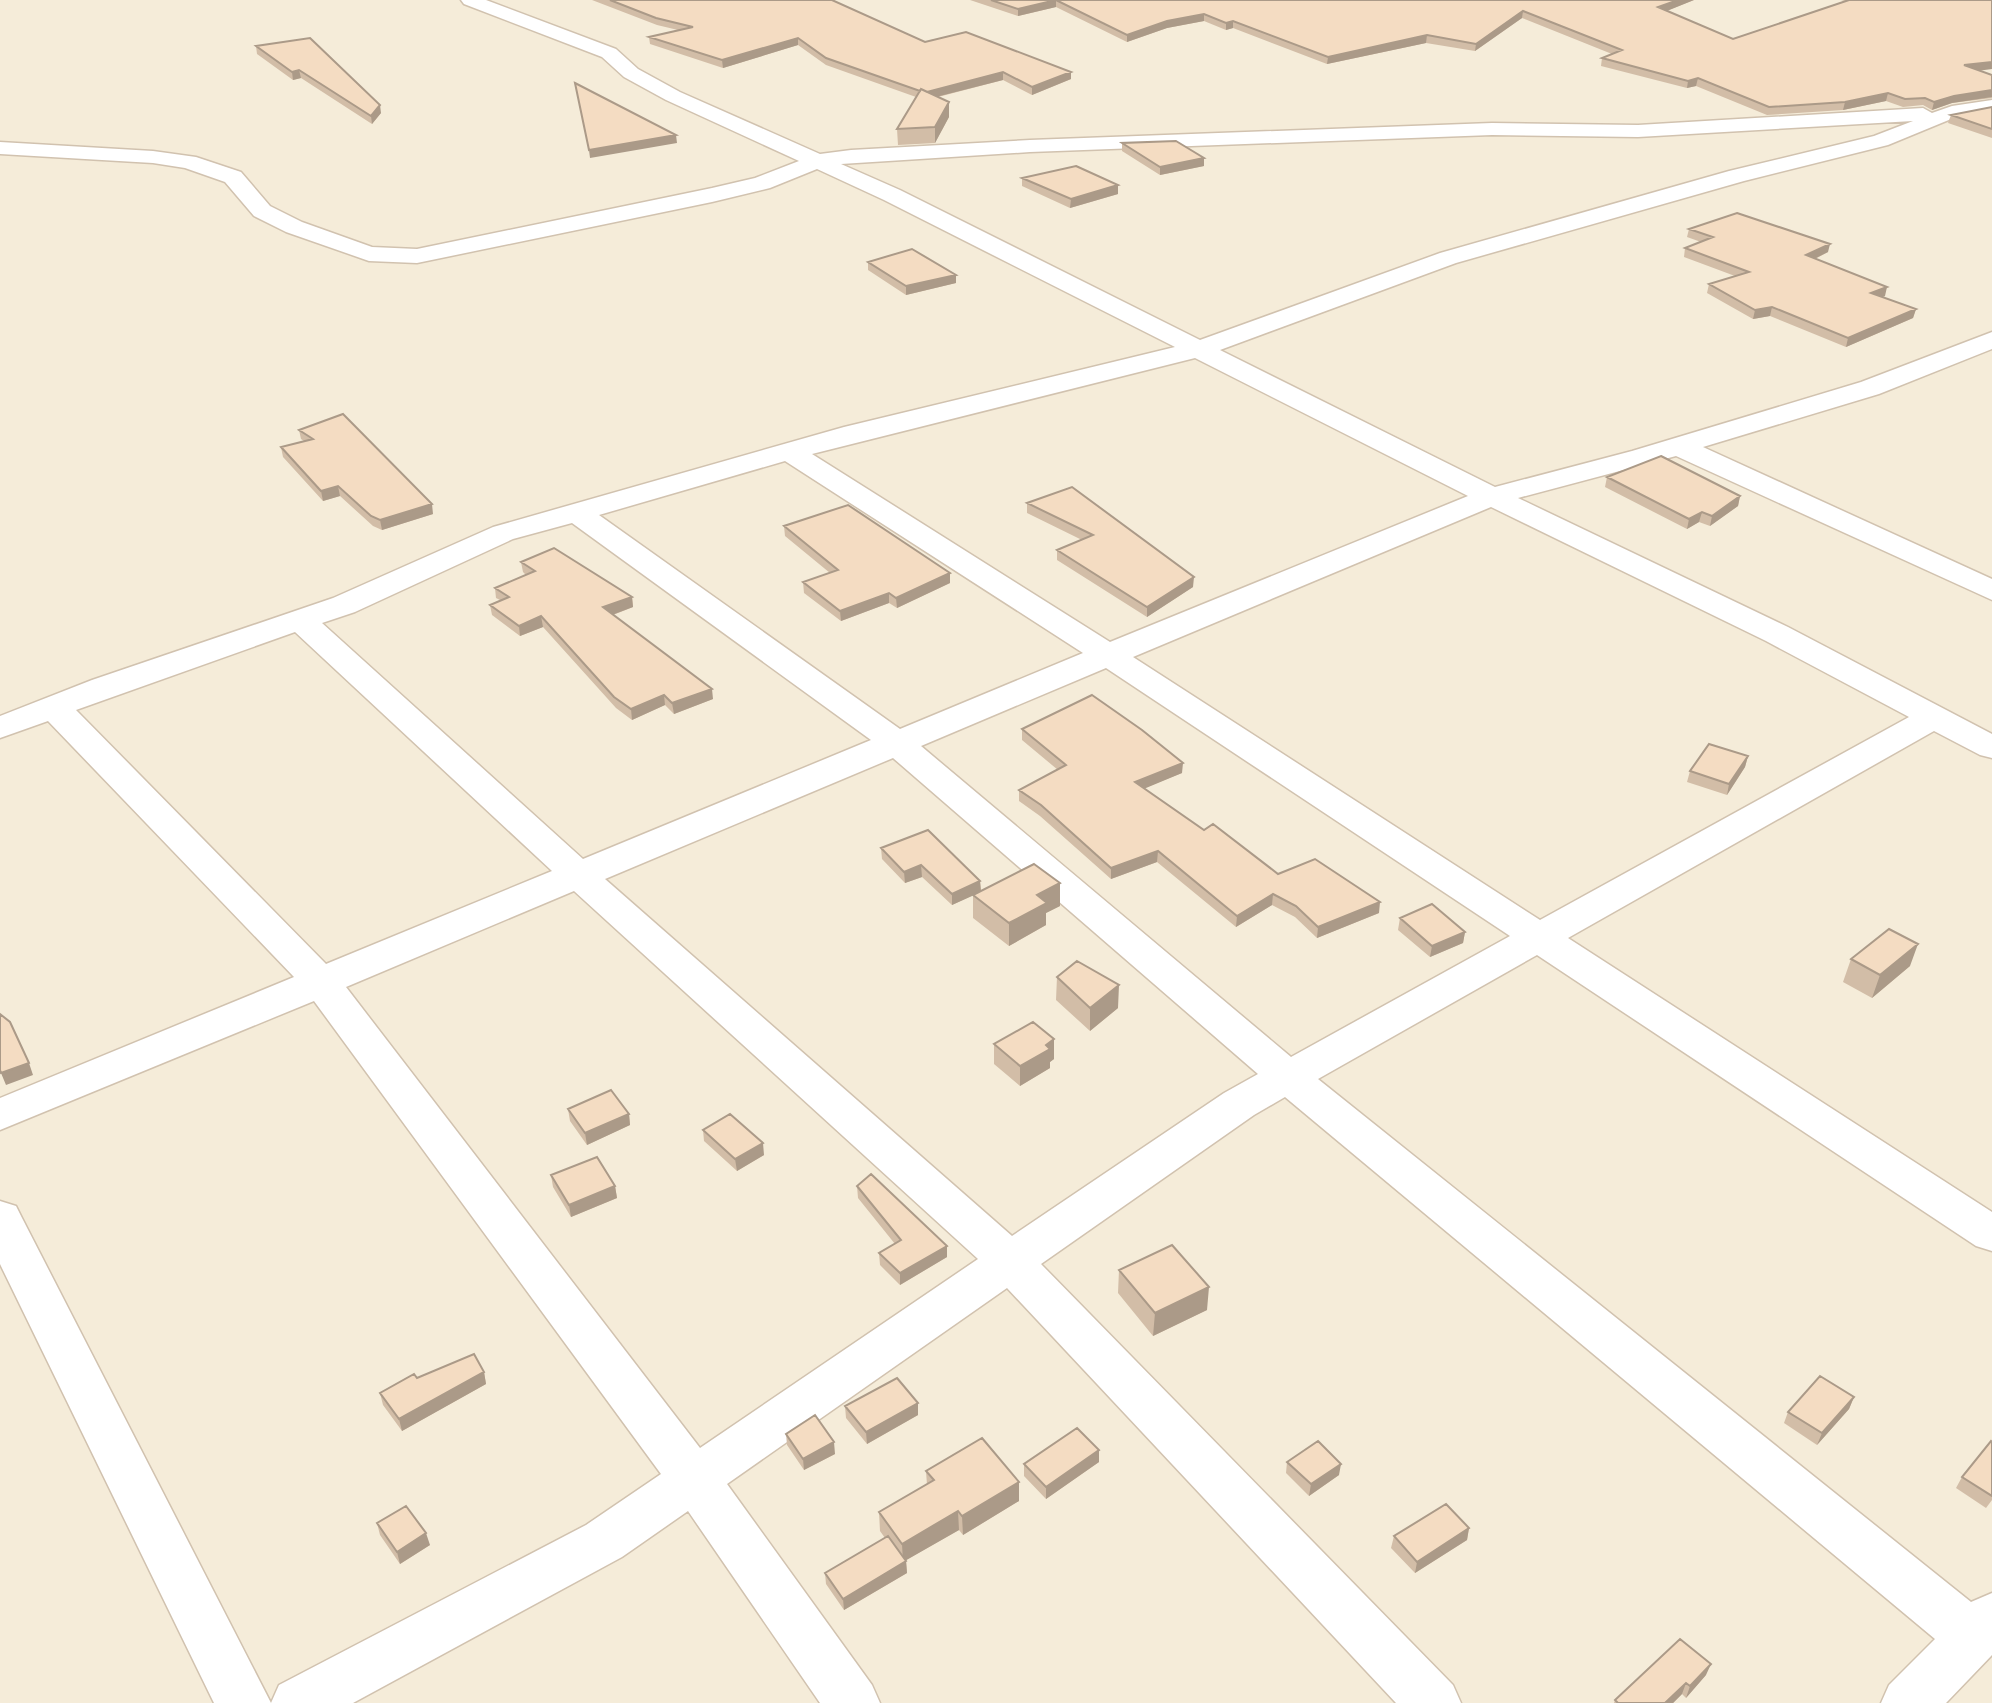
<svg xmlns="http://www.w3.org/2000/svg" width="1992" height="1703" font-family="Raleway,sans-serif">
  <style>
    .residential { fill: #f5ecd9 }
    .lines { fill: none; stroke-linecap: round; stroke-linejoin: round }
    .minor-casing { stroke: #d1c2af; stroke-width: 3 }
    .minor { fill: #fff; fill-rule: evenodd }
    .wall { fill: #d2bda7 }
    .shaded-wall { fill: #ab9a88 }
    .building { fill: #f4dcc2; stroke: #ab9a88; stroke-width: 2 }
  </style>
  <rect width="100%" height="100%" fill="#fdf9ec"/>
  <path class="residential" d="M0,0H1992V1703H0Z"/>
  <g class="lines">
    <g class="minor-casing">
      <path id="minor" d="M461,0H486L616,49L638,69L680,92L820,154L851,150L1030,140L1492,123L1638,125L1923,108L1932,113L1952,106L1992,100V112L1956,117L1888,145L1744,181L1456,263L1220,350L1495,487L1632,451L1861,382L1992,332V349L1879,394L1703,447L1992,579V600L1676,456L1518,498L1788,627L1992,734V758L1980,755L1934,731L1568,938L1992,1212V1251L1976,1246L1537,955L1318,1079L1971,1602L1992,1593V1655L1946,1703H1881L1889,1685L1935,1639L1285,1097L1254,1115L1041,1264L1453,1685L1461,1703H1396L1007,1288L727,1484L872,1685L880,1703H820L688,1511L622,1557L353,1703H271L279,1685L586,1525L661,1474L314,1001L0,1130V1098L294,977L48,721L0,738V716L92,680L333,598L493,527L844,427L1175,347L884,200L817,169L770,188L712,202L417,263L369,261L286,232L254,216L225,182L185,168L153,163L0,154V142L153,151L196,157L241,172L270,206L302,222L372,247L417,249L712,188L755,178L799,161L666,100L624,77L602,57L464,4ZM1913,121L1874,136L1729,171L1440,253L1200,340L900,190L841,164L1030,152L1492,135L1638,137ZM1195,358L1468,496L1110,642L812,454ZM785,461L1083,653L900,729L599,515ZM1491,507L1766,641L1909,717L1540,920L1133,657ZM572,523L871,740L583,859L322,623L355,612L513,539ZM295,632L552,871L326,964L76,710ZM1106,668L1510,936L1291,1057L921,746ZM893,758L1258,1074L1224,1093L1012,1236L605,879ZM574,891L978,1259L700,1448L346,987Z
        M0,1201L16,1206L22,1218L271,1703H214L0,1264Z"/>
    </g>
    <use href="#minor" class="minor"/>
  </g>
  <path class="wall" d="M592,0H832L925,42L1071,79L1032,95L1003,80L938,97L949,117L935,143L898,145L897,129L916,97L826,65L798,45L723,68L650,44L649,37L678,30L657,25Z
    M970,0H1694L1666,11L1733,39L1845,1L1841,0H1992L1979,71L1992,75V98L1952,103L1932,110L1923,105L1903,107L1886,101L1843,110L1767,115L1696,86L1687,88L1601,66L1602,58L1612,54L1522,18L1475,51L1426,43L1327,64L1233,28L1226,30L1204,21L1167,28L1127,42L1056,7L1018,16Z
    M256,46L381,113L372,124L301,78L293,80L257,54Z
    M1992,107V138L1948,123L1951,115Z
    M1122,143L1204,158V166L1160,175L1122,151Z
    M1022,178L1118,194L1070,208L1022,186Z
    M1689,229L1828,252L1815,259L1885,296L1882,297L1916,309L1913,318L1846,347L1770,316L1753,319L1707,293L1709,284L1735,276L1684,257L1685,248L1701,242L1687,237Z
    M868,262L956,283L906,295L868,270Z
    M299,430L433,514L382,530L373,526L340,496L323,501L283,457L281,447L304,441L301,439Z
    M1607,477L1740,496L1738,506L1710,526L1699,522L1687,529L1605,487Z
    M1072,487L1193,587L1147,617L1057,560V550L1082,540L1027,513V503Z
    M784,526L950,583L897,608L889,603L841,621L804,593L803,582L830,573L785,536Z
    M521,562L632,597L633,607L613,615L713,699L674,714L665,705L632,720L616,708L543,627L520,636L492,615L490,605L500,600L496,598L495,588L526,575L523,572Z
    M1022,729L1182,773L1144,788L1204,830L1278,874L1379,913L1317,938L1295,917L1272,905L1236,927L1157,862L1111,879L1040,816L1019,801V790L1058,770L1022,740Z
    M1748,756L1745,767L1727,795L1687,782L1690,771Z
    M881,848L980,881L981,891L1060,906L1046,913V925L1009,946L973,918V895L952,905L922,877L905,883L882,859Z
    M1400,918L1465,932L1463,943L1430,957L1398,930Z
    M1851,959L1910,966L1872,998L1843,982Z
    M1057,977L1118,1008L1090,1031L1056,1000Z
    M994,1044L1054,1059L1050,1062V1068L1020,1086L994,1064Z
    M568,1109L629,1114L630,1125L587,1145L570,1121Z
    M703,1130L764,1155L737,1171L704,1141Z
    M551,1175L615,1186L617,1198L571,1217L553,1187Z
    M857,1186L947,1246V1257L900,1285L880,1265L879,1253L895,1244L858,1198Z
    M1119,1270L1207,1310L1153,1336L1118,1293Z
    M484,1372L486,1384L402,1431L383,1405L380,1393L417,1378Z
    M1854,1397L1849,1409L1817,1445L1784,1423L1788,1412Z
    M845,1406L918,1415L867,1444L846,1418Z
    M786,1434L835,1454L804,1470L787,1445Z
    M1992,1442V1500L1986,1508L1956,1488L1962,1477Z
    M1099,1462L1046,1499L1024,1476V1464Z
    M1287,1462L1339,1475L1309,1496L1286,1473Z
    M926,1471L1019,1501L963,1535L959,1530L906,1560L907,1573L844,1610L826,1584L825,1573L885,1538L880,1531L879,1512L927,1485Z
    M377,1523L430,1545L400,1564L380,1535Z
    M1469,1528L1467,1540L1415,1573L1391,1548L1394,1536Z
    M1706,1675L1686,1698L1682,1694L1673,1703H1614L1615,1700Z"/>
  <path class="shaded-wall" d="M1056,0V7L1018,16V9Z
    M1678,0H1694L1657,15L1658,7Z
    M1523,11L1522,18L1475,51L1476,44Z
    M1204,14V21L1167,28L1127,42V35L1167,21Z
    M1233,21V28L1226,30V23Z
    M1427,35L1426,43L1327,64L1328,57Z
    M798,38V45L723,68L722,60Z
    M1992,62V69L1962,73L1964,65Z
    M299,70L301,78L293,80L292,72Z
    M1003,72V80L924,100V92Z
    M1071,72V79L1032,95V87Z
    M1698,78L1696,86L1687,88L1688,81Z
    M1992,90V97L1952,103L1932,110L1934,102L1954,96Z
    M1888,93L1886,101L1843,110L1845,102Z
    M949,102V117L935,143V127Z
    M380,105L381,113L372,124L371,116Z
    M676,135L677,143L590,158L589,150Z
    M1204,158V166L1160,175V167Z
    M1118,185V194L1070,208L1071,199Z
    M1830,244L1828,252L1804,264L1806,255Z
    M956,275V283L906,295V286Z
    M1887,287L1885,296L1869,302L1871,293Z
    M1772,307L1770,316L1753,319L1755,310Z
    M1916,309L1913,318L1846,347L1848,338Z
    M338,486L340,496L323,501L321,491Z
    M1740,496L1738,506L1710,526L1712,516Z
    M432,504L433,514L382,530L380,520Z
    M1702,512L1699,522L1687,529L1689,519Z
    M950,573V583L897,608L896,598Z
    M1194,577L1193,587L1147,617V607Z
    M889,593V603L841,621L840,611Z
    M632,597L633,607L604,618L603,607Z
    M541,616L543,627L520,636L519,626Z
    M712,689L713,699L674,714L672,703Z
    M664,695L665,705L632,720L631,709Z
    M1748,756L1745,767L1727,795L1729,784Z
    M1183,763L1182,773L1134,793L1135,782Z
    M1158,851L1157,862L1111,879V868Z
    M921,865L922,877L905,883L904,872Z
    M980,881L981,892L952,905V894Z
    M1060,883V906L1046,913V925L1009,946V923L1037,895Z
    M1273,894L1272,905L1236,927L1237,916Z
    M1380,902L1379,913L1317,938L1318,927Z
    M1465,932L1463,943L1430,957L1432,946Z
    M1918,944L1910,966L1872,998L1880,975Z
    M1119,985L1118,1008L1090,1031V1008Z
    M1054,1039V1059L1050,1062V1068L1020,1086V1066Z
    M29,1063L33,1075L6,1085L1,1073Z
    M629,1114L630,1125L587,1145L585,1133Z
    M763,1143L764,1155L737,1171L735,1159Z
    M615,1186L617,1198L571,1217L569,1205Z
    M947,1246V1257L900,1285V1273Z
    M1209,1287L1207,1310L1153,1336L1155,1313Z
    M484,1372L486,1384L402,1431L399,1419Z
    M1854,1397L1849,1409L1817,1445L1822,1433Z
    M918,1403V1415L867,1444L866,1432Z
    M834,1442L835,1454L804,1470L803,1459Z
    M1099,1450V1462L1046,1499V1487Z
    M1341,1464L1339,1475L1309,1496L1311,1484Z
    M1019,1482V1501L963,1535L962,1516Z
    M958,1511L959,1530L903,1562L902,1544Z
    M1469,1528L1467,1540L1415,1573L1417,1562Z
    M426,1533L430,1545L400,1564L397,1552Z
    M906,1561L907,1573L844,1610L843,1599Z
    M1711,1664L1706,1675L1686,1698L1690,1686Z
    M1686,1683L1682,1694L1673,1703H1665Z"/>
  <path class="building" d="M610,0H832L925,42L966,32L1071,72L1032,87L1003,72L927,92L921,89L920,91L826,58L798,38L722,60L649,37L693,27L656,18Z
    M991,0H1056L1018,9Z
    M1056,0H1678L1658,7L1733,39L1849,0H1992V62L1964,65L1992,75V90L1954,96L1934,102L1925,98L1905,99L1888,93L1845,102L1769,107L1698,78L1688,81L1602,58L1622,50L1523,11L1476,44L1427,35L1328,57L1233,21L1226,23L1204,14L1167,21L1127,35Z
    M310,38L380,105L371,116L299,70L292,72L256,46Z
    M575,83L676,135L589,150Z
    M921,89L949,102L935,127L897,129Z
    M1992,107V129L1951,115Z
    M1176,141L1204,158L1160,167L1122,143Z
    M1076,166L1118,185L1071,199L1022,178Z
    M1737,213L1830,244L1806,255L1887,287L1871,293L1916,309L1848,338L1772,307L1755,310L1709,284L1749,272L1685,248L1713,237L1689,229Z
    M912,249L956,275L906,286L868,262Z
    M343,414L432,504L380,520L371,516L338,486L321,491L281,447L313,439L299,430Z
    M1661,456L1740,496L1712,516L1702,512L1689,519L1607,477Z
    M1072,487L1194,577L1147,607L1057,550L1093,535L1027,503Z
    M848,505L950,573L896,598L889,593L840,611L803,582L838,570L784,526Z
    M554,548L632,597L603,607L712,689L672,703L664,695L631,709L614,697L541,616L519,626L490,605L509,597L495,588L535,571L521,562Z
    M1092,695L1142,730L1183,763L1135,782L1204,830L1213,824L1278,874L1315,859L1380,902L1318,927L1296,906L1273,894L1237,916L1158,851L1111,868L1041,805L1019,790L1066,765L1022,729Z
    M1709,744L1748,756L1729,784L1690,771Z
    M928,830L980,881L952,894L921,865L904,872L881,848Z
    M1034,864L1060,883L1037,895L1047,903L1009,923L973,895Z
    M1432,904L1465,932L1432,946L1400,918Z
    M1889,929L1918,944L1880,975L1851,959Z
    M1077,961L1119,985L1090,1008L1057,977Z
    M0,1014L10,1022L29,1063L1,1073L0,1070Z
    M1033,1022L1054,1039L1046,1045L1050,1049L1020,1066L994,1044Z
    M611,1090L629,1114L585,1133L568,1109Z
    M730,1114L763,1143L735,1159L703,1130Z
    M597,1157L615,1186L569,1205L551,1175Z
    M871,1174L947,1246L900,1273L879,1253L901,1240L857,1186Z
    M1172,1245L1209,1287L1155,1313L1119,1270Z
    M474,1354L484,1372L399,1419L380,1393L414,1374L417,1378Z
    M1820,1376L1854,1397L1822,1433L1788,1412Z
    M897,1378L918,1403L866,1432L845,1406Z
    M815,1415L834,1442L803,1459L786,1434Z
    M1077,1428L1099,1450L1046,1487L1024,1464Z
    M982,1438L1019,1482L962,1516L958,1511L902,1544L879,1512L934,1480L926,1471Z
    M1318,1441L1341,1464L1311,1484L1287,1462Z
    M1991,1441L1992,1442V1496L1962,1477Z
    M1446,1504L1469,1528L1417,1562L1394,1536Z
    M406,1506L426,1533L397,1552L377,1523Z
    M888,1536L906,1561L843,1599L825,1573Z
    M1680,1639L1711,1664L1690,1686L1686,1683L1665,1703H1618L1615,1700Z"/>
</svg>
